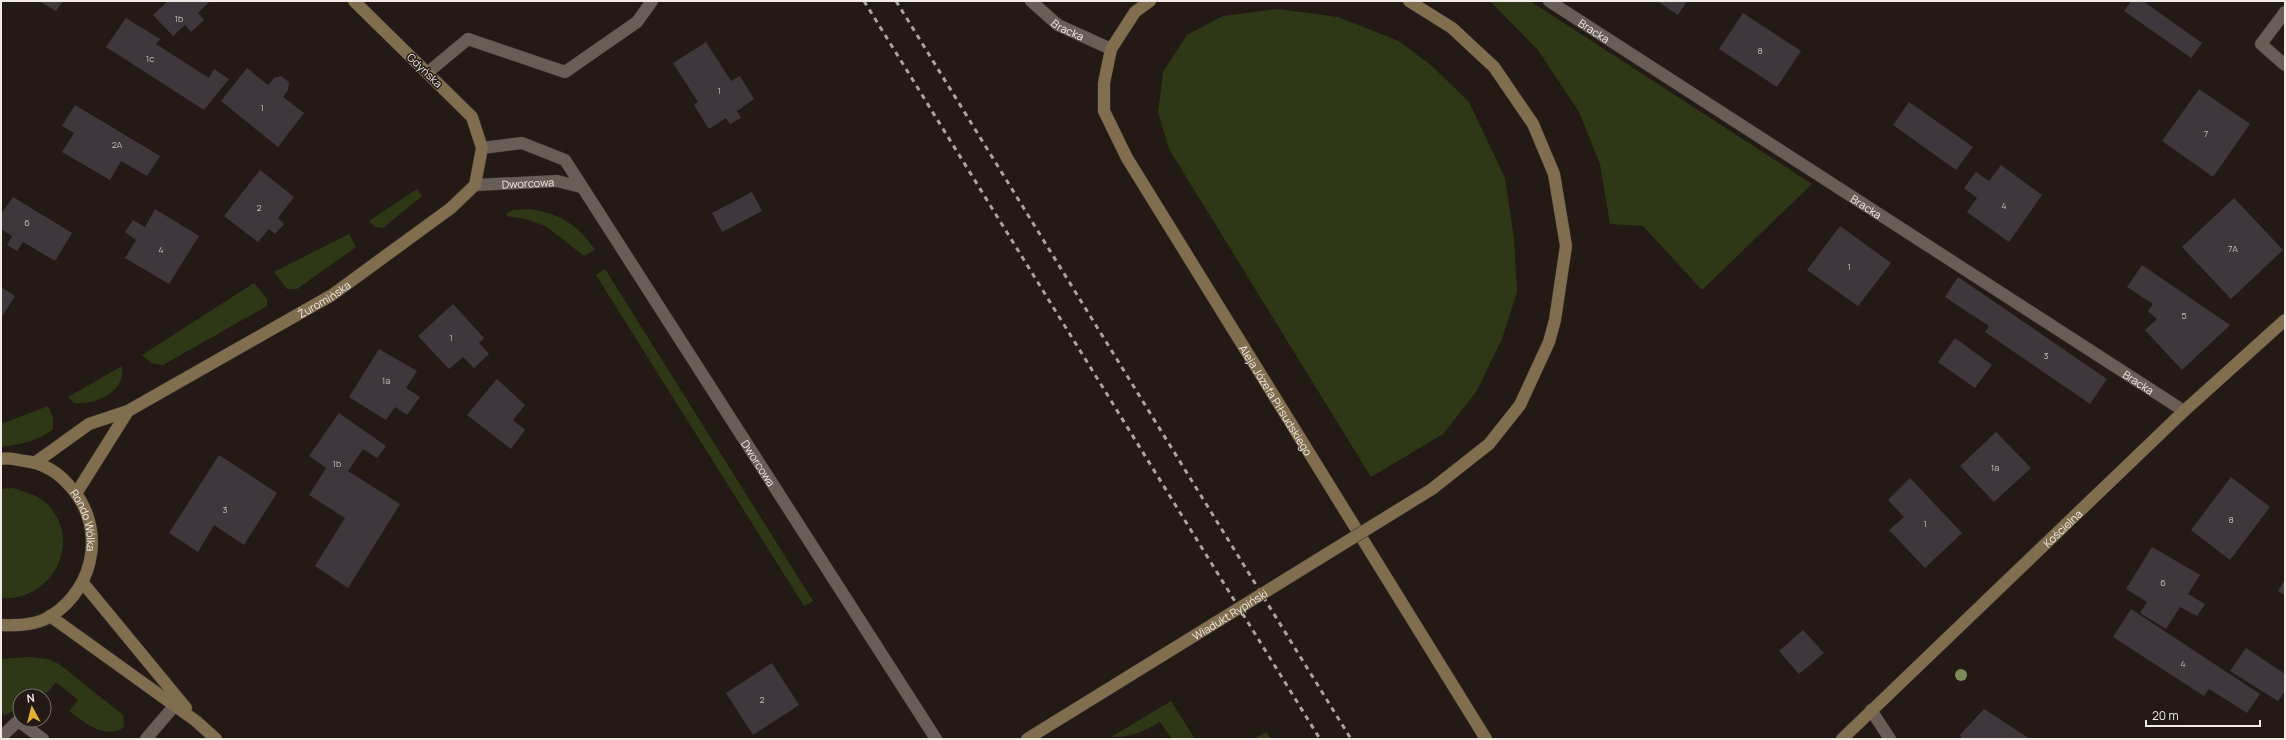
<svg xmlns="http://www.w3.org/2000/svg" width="2286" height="740" font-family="Manrope,sans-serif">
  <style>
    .green { fill: #2e3816 }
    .building { fill: #40373d }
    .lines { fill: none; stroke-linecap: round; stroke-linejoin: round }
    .service-casing { stroke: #3a3331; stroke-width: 13 }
    .minor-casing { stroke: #3a3331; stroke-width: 13 }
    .tertiary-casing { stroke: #3a3331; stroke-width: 13 }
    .secondary-casing { stroke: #3a3331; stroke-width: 13 }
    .service { stroke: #685d57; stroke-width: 12 }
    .minor { stroke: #685d57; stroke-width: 12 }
    .tertiary { stroke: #685d57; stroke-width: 12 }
    .secondary { stroke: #806e4e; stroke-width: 12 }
    .rail { stroke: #aba3a0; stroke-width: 3; stroke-dasharray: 5 5; stroke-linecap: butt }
    .secondary-bridge-casing { stroke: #3a3331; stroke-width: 13; stroke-linecap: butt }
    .secondary-bridge { stroke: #806e4e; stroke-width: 12 }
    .tree { fill: #7f8a5a }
    .labels { text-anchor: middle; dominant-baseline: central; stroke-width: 3; stroke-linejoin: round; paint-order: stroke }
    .number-label { font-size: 9px; fill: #c5bdbc }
    .street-label { font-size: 11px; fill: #f1eae7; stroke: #231a15 }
  </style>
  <rect width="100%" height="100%" fill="#231a15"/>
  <path class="green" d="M1490,1H1530L1812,184L1702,290L1643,226L1610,224L1600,164L1579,112L1538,50Z
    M1278,9L1338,17L1399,41L1433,67L1469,102L1505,178L1514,239L1517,292L1502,339L1476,392L1443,434L1371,477L1169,149L1158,112L1163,72L1187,35L1223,16Z
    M417,189L422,196L383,228L375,227L369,221Z
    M529,209C559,213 579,225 595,250L584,256L547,227L526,219L507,216V213L513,210Z
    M349,234L356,247L297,289H287L274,272Z
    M605,269L813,601L804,606L596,275Z
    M254,283L267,299V306L163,365L151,363L142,355Z
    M122,366C126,392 97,405 74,403L68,397Z
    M48,406L53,418V429C37,442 20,444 1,447V424Z
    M13,488C25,492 38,495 47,504C84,541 52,602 1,598V489Z
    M29,657L48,659L59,664L123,715L124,727C106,740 86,724 69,711L78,700L56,682L47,693L38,692L33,696H20V706L5,716L1,711V659Z
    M1171,701L1195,739H1172L1160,722C1144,731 1130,738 1111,737Z
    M1266,732L1271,739H1253Z"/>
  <path class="building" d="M39,1H63L56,11Z
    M168,1H210L198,13L204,20L191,32L185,25L173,36L153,15Z
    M1657,1H1687L1678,15Z
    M2131,1H2143L2202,43L2191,58L2124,11Z
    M1743,13L1801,51L1777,87L1719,49Z
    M126,18L160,39L156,44L209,78L214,69L229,79L204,110L106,47Z
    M706,42L731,81L740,76L754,99L737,111L741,118L730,124L726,118L709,129L694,105L698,102L673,63Z
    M247,68L268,85L274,78L281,76L289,82L288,90L283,97L304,113L278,147L221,101Z
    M2199,89L2250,124L2213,177L2162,141Z
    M1909,102L1973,147L1956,170L1893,125Z
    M75,105L160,156L147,176L121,161L110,180L62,152L74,133L62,126Z
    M2001,165L2042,195L2009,242L1967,212L1977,198L1964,188L1976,172L1989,181Z
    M260,170L294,197L278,218L284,224L275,234L269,229L258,242L224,216Z
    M752,192L762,211L722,232L712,213Z
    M13,197L72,233L55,261L23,242L17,251L7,245L12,236L1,229V214Z
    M2234,198L2283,250L2231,299L2182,247Z
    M155,209L199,236L169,284L125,258L136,240L125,232L133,220L145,227Z
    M1840,226L1891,263L1858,306L1807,270Z
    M2142,265L2230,325L2182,370L2145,330L2157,319L2148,311L2153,304L2127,287Z
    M1958,277L2107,379L2090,404L1985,332L1989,326L1945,297Z
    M1,287L15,296L1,318Z
    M453,304L484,338L479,343L489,354L474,368L463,357L449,369L418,336Z
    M1955,338L1992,365L1975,388L1938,362Z
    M379,349L417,371L406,388L420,397L407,415L395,407L386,420L349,397Z
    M497,379L525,405L513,420L525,430L511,449L467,415Z
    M339,413L386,446L377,458L363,449L348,471L400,504L348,588L315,566L345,518L309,495L326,468L309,456Z
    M1996,432L2031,468L1994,502L1960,466Z
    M219,455L277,493L244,545L214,525L198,552L169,533Z
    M2231,477L2270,507L2230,560L2191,530Z
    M1910,478L1962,533L1925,568L1889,530L1904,517L1888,500Z
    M2152,547L2200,575L2188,594L2205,604L2197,616L2180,607L2166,629L2140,613L2147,602L2126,589Z
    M2285,579V595L2278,591Z
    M2131,609L2260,694L2247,713L2209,689L2204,696L2113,637Z
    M1803,630L1824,653L1799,674L1779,651Z
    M2246,648L2285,674V691L2278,701L2230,671Z
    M772,663L799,705L753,735L726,693Z
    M1984,709L2030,739H1962L1960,735Z"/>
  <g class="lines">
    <g class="service-casing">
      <path id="service" d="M2285,12L2261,44L2285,65
        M427,73L468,39L565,72L637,22L652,1
        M1,737L18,721L43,739
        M146,739L175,705"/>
    </g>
    <g class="minor-casing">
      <g id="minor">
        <path id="s1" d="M1031,1L1058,25L1111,49"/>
        <path id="s2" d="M1549,1L2184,411"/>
        <path d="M1871,710L1890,739"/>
      </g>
    </g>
    <g class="tertiary-casing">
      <g id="tertiary">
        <path id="s3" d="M482,148L522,143L565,160L936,739"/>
        <path id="s4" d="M475,185L557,181L581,187"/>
      </g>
    </g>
    <g class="secondary-casing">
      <g id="secondary">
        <path id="s5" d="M1150,1L1135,12L1111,49L1104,83V111L1127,158L1486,739"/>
        <path d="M1409,1L1452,28L1494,67L1533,124L1554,174L1566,246L1555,320L1549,342L1520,405L1489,444L1432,489"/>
        <path id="s6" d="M1,459C9,457 17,460 25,461C41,463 56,471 67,483C106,522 98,586 51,616C37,625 17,626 1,625"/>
        <path id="s7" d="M36,462L89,424L128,411L332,295L451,208L475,185L482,148L472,117L354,1"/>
        <path d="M77,492L128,411"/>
        <path d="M83,583L186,708"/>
        <path d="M50,616L196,721L216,739"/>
        <path id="s8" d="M1842,739L2184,411L2285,320"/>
      </g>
    </g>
    <use href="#service" class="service"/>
    <use href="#minor" class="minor"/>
    <use href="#tertiary" class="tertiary"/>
    <use href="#secondary" class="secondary"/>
    <path class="rail" d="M864,1L1320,739
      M896,1L1351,739"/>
    <g class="secondary-bridge-casing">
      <g id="secondary-bridge">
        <path id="s9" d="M1027,739L1432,489"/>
      </g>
    </g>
    <use href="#secondary-bridge" class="secondary-bridge"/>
  </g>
  <circle class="tree" cx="1961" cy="675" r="6"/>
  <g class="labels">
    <g class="number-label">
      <text x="179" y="18">1b</text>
      <text x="1760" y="50">8</text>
      <text x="150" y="58">1c</text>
      <text x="719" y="90">1</text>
      <text x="262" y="107">1</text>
      <text x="2206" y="133">7</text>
      <text x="117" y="144">2A</text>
      <text x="2004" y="205">4</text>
      <text x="259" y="207">2</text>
      <text x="27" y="222">6</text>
      <text x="2233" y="248">7A</text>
      <text x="161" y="249">4</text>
      <text x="1849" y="266">1</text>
      <text x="2184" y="315">5</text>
      <text x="451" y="337">1</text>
      <text x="2046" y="355">3</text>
      <text x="386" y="380">1a</text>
      <text x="337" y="463">1b</text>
      <text x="1995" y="467">1a</text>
      <text x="225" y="509">3</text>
      <text x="2231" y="519">8</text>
      <text x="1925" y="523">1</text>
      <text x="2163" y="582">6</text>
      <text x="2183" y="663">4</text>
      <text x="762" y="699">2</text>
    </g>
    <g class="street-label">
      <text stroke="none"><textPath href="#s1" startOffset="47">Bracka</textPath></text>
      <text stroke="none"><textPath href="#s2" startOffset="54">Bracka</textPath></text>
      <text transform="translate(425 70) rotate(44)">Gdyńska</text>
      <text stroke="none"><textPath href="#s4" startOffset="53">Dworcowa</textPath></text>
      <text stroke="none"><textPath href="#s2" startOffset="378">Bracka</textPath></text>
      <text stroke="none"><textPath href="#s7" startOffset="332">Żuromińska</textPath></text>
      <text stroke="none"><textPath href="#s2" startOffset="702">Bracka</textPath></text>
      <text stroke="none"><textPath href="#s5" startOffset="462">Aleja Józefa Piłsudskiego</textPath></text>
      <text stroke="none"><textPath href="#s3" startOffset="446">Dworcowa</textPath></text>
      <text stroke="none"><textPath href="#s6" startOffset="115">Rondo Wólka</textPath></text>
      <text stroke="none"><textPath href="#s8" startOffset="305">Kościelna</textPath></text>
      <text stroke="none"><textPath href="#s9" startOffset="238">Wiadukt Rypiński</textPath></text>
    </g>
  </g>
  <rect width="2286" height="740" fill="none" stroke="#f1eae7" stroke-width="4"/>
  <g transform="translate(32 708) rotate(353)"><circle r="19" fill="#231a15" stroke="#756d69"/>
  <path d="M0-3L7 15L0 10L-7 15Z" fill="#e3ae34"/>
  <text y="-6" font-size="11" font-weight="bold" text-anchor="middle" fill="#f1eae7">N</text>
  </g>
  <path d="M2146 720v6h114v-6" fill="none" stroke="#f1eae7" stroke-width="2"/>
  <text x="2152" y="720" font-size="12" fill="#f1eae7" stroke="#231a15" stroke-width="3" paint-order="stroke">20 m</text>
</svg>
